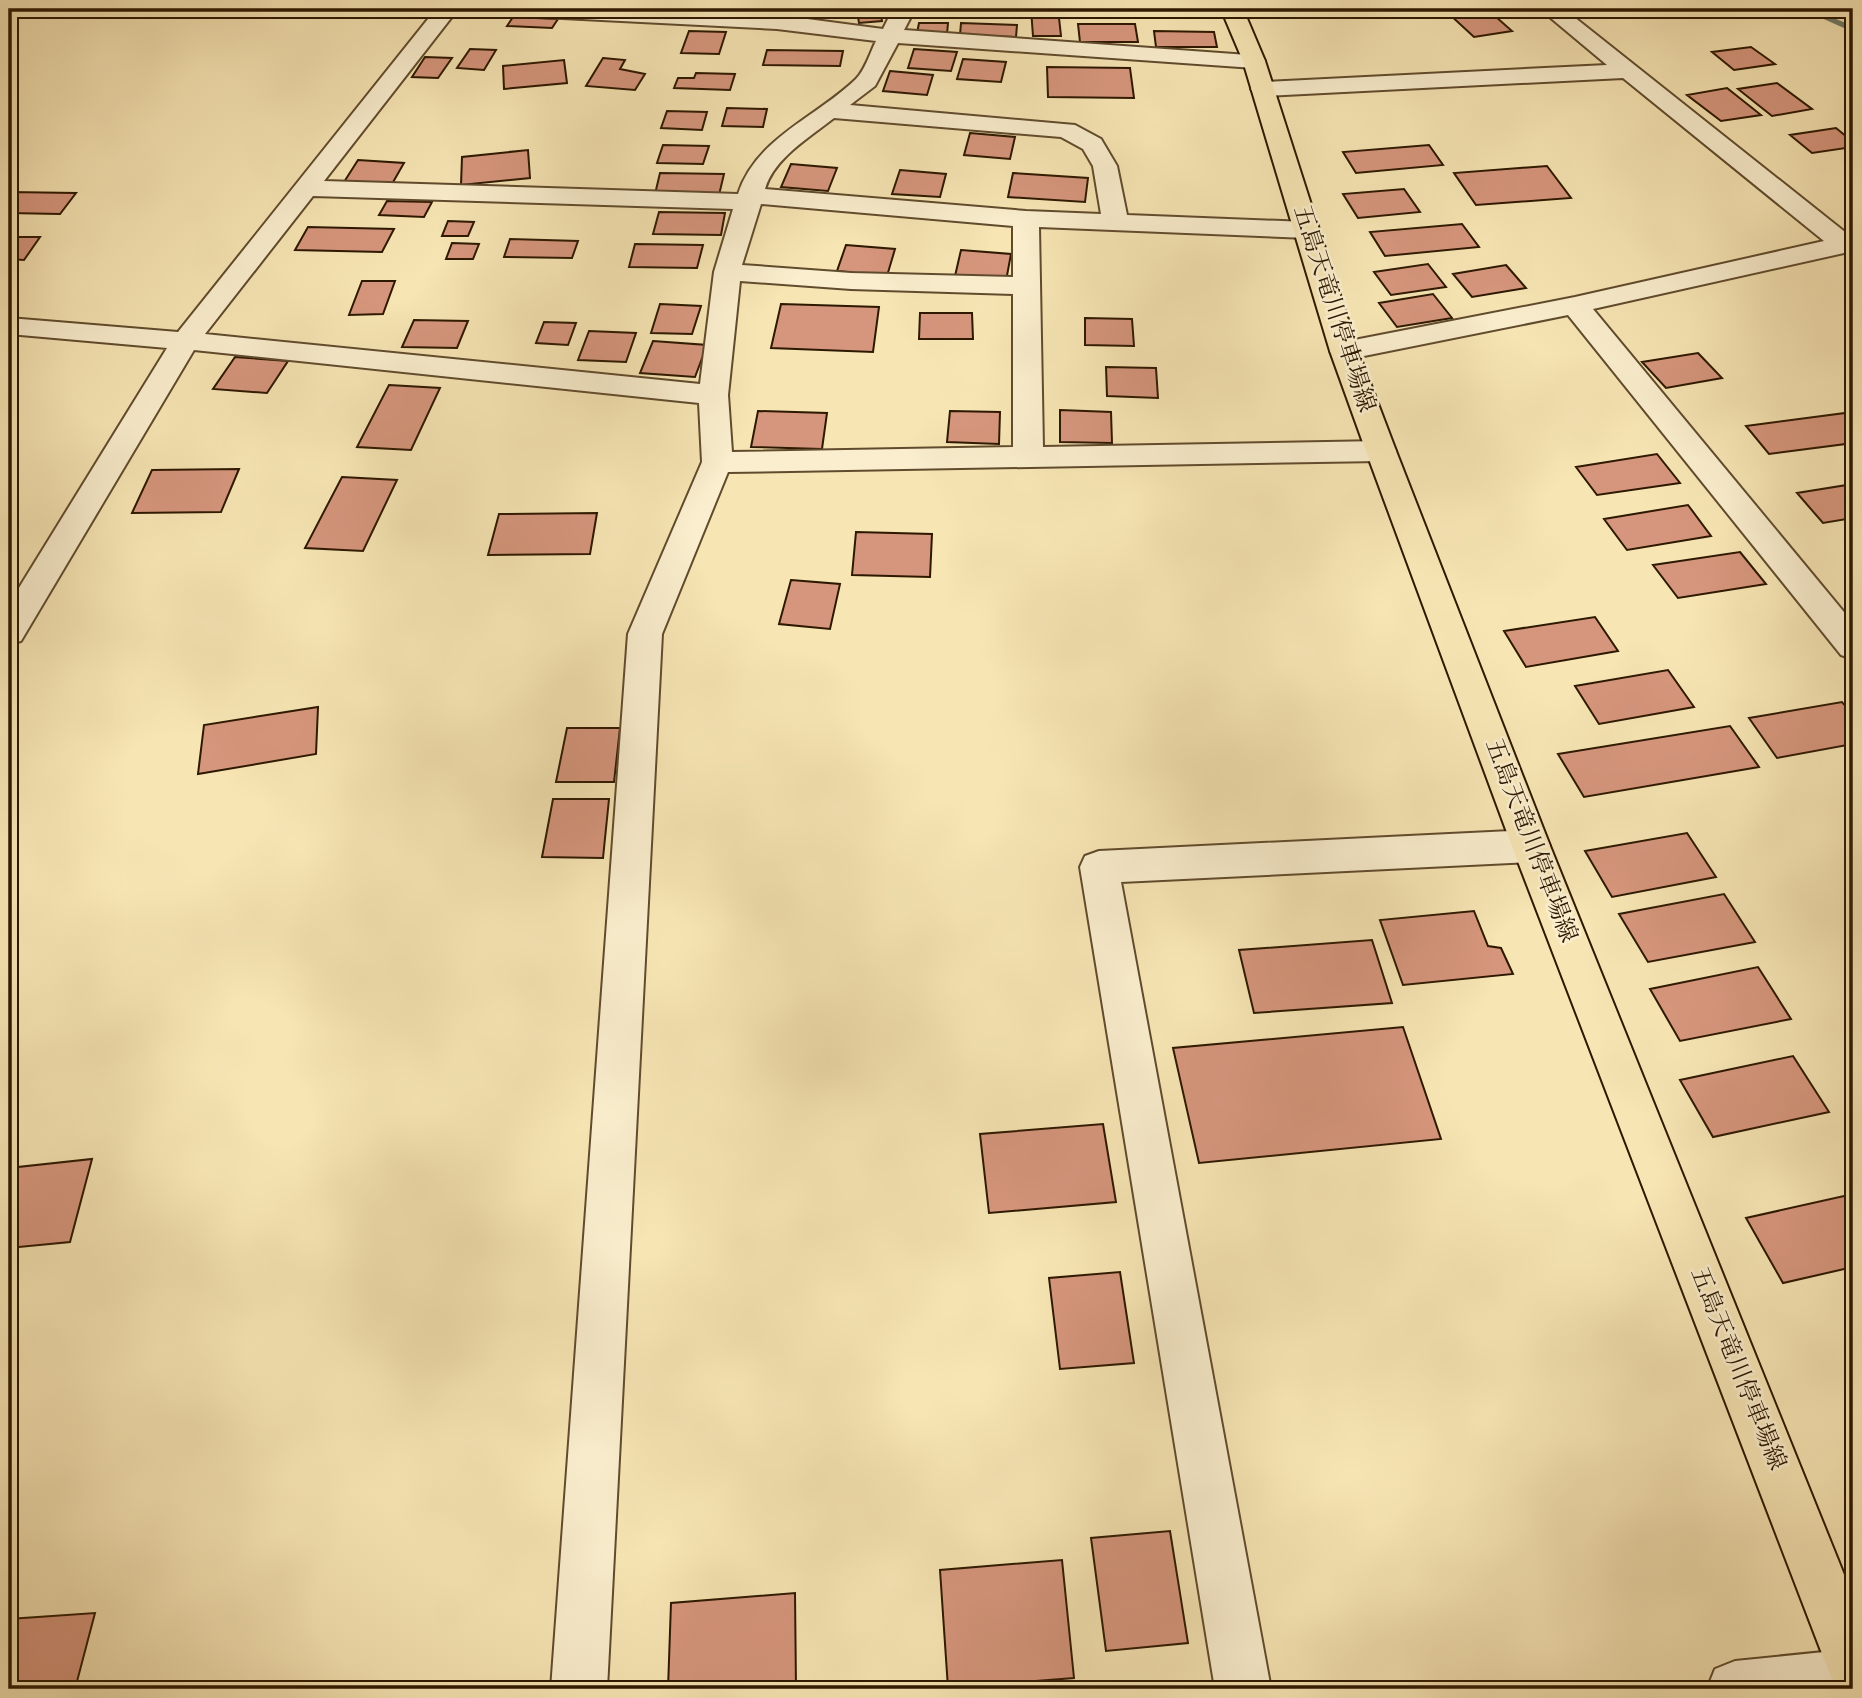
<svg xmlns="http://www.w3.org/2000/svg" width="1862" height="1698" font-family="'Sorts Mill Goudy','Noto Serif JP',serif">
  <style>
    .lines { fill: none; stroke-linecap: round; stroke-linejoin: round }
    .stream { fill: #707c67; fill-rule: evenodd }
    .building { fill: #d6967d; stroke: #2d1800; stroke-width: 2 }
    .minor-casing { stroke: #604b2d; stroke-width: 4 }
    .major-casing { stroke: #2d1800; stroke-width: 4 }
    .minor { fill: #faeece; fill-rule: evenodd }
    .major { fill: #f7e5b4; fill-rule: evenodd }
    .labels { text-anchor: middle; dominant-baseline: central; stroke-width: 5; stroke-linejoin: round; paint-order: stroke }
    .street-label { font-size: 24px; fill: #2d1800; stroke: #faeece }
  </style>
  <rect width="100%" height="100%" fill="#f7e5b4"/>
  <filter id="stains"><feTurbulence type="fractalNoise" baseFrequency=".00286" numOctaves="4"/><feColorMatrix values="0 0 0 0 .2 0 0 0 0 .09 0 0 0 0 .02 0 0 0 .5 -.17"/></filter>
  <radialGradient id="worn" r=".72"><stop offset=".6" stop-color="#630" stop-opacity="0"/><stop offset="1" stop-color="#630" stop-opacity=".3"/></radialGradient>
  <g class="lines">
    <path class="stream" d="M1801,9H1812L1853,26V32Z"/>
  </g>
  <path class="building" d="M797,9H820L821,15L798,16Z
    M918,9H940V18H917Z
    M951,9H974V18H951Z
    M1031,9H1058L1061,36H1033Z
    M1487,9L1512,31L1474,37L1448,13Z
    M880,10L882,21L859,23L857,11Z
    M513,17L558,19L552,28L507,26Z
    M919,23H948L947,34L917,33Z
    M961,23L1017,25L1016,37L960,35Z
    M1078,24H1135L1138,42H1080Z
    M689,31L726,32L719,54L681,53Z
    M1154,31L1214,32L1217,47H1156Z
    M1751,47L1775,64L1734,70L1712,52Z
    M470,49L496,50L484,70L457,68Z
    M914,49L957,52L951,71L908,68Z
    M767,50L843,51L840,66L763,65Z
    M425,57L452,58L438,78L412,77Z
    M603,58L625,60L620,69L645,74L635,90L586,86Z
    M963,59L1006,62L1001,82L957,79Z
    M564,60L567,83L504,89L503,66Z
    M1047,67L1130,68L1134,98L1048,97Z
    M890,71L933,75L927,95L883,91Z
    M696,73L735,74L730,90L674,88L678,78H694Z
    M1777,83L1812,109L1772,116L1738,89Z
    M1727,88L1761,115L1721,121L1687,95Z
    M727,108L767,109L763,127L722,126Z
    M667,111L707,112L702,130L661,128Z
    M1836,128L1853,142V147L1812,153L1790,135Z
    M970,133L1015,137L1010,159L964,155Z
    M663,145L709,146L703,164L657,163Z
    M1429,145L1443,165L1356,173L1343,152Z
    M528,150L530,178L461,185L462,157Z
    M358,160L404,163L392,184L344,182Z
    M791,164L837,168L828,191L781,187Z
    M1547,166L1571,198L1476,205L1454,173Z
    M900,170L946,174L940,197L892,194Z
    M660,173L724,174L719,195L655,194Z
    M1013,173L1088,178L1085,202L1008,197Z
    M1404,189L1420,212L1358,218L1343,194Z
    M9,192L76,193L60,214L9,213Z
    M387,201L432,202L424,217L379,215Z
    M659,212L725,213L721,235L653,234Z
    M448,221L474,222L468,236H442Z
    M1462,224L1479,247L1385,256L1370,232Z
    M308,227L394,229L382,252L295,250Z
    M9,237H40L24,260L9,259Z
    M510,239L578,241L572,258L504,257Z
    M452,243L479,244L473,259H446Z
    M635,244L703,245L697,268L629,267Z
    M846,245L895,249L887,276L837,271Z
    M961,250L1011,254L1006,281L955,276Z
    M1428,264L1446,287L1391,295L1374,272Z
    M1506,265L1526,288L1472,297L1453,274Z
    M362,281H395L383,314L349,315Z
    M1433,294L1452,318L1397,327L1379,303Z
    M660,304L701,306L692,334L651,333Z
    M781,304L879,307L873,352L771,348Z
    M920,313H972L973,339H919Z
    M1085,318L1132,319L1134,346L1085,345Z
    M414,320L468,321L457,348L402,347Z
    M544,322L576,323L568,345L536,343Z
    M589,331L636,333L626,362L578,360Z
    M653,341L707,345L695,377L640,373Z
    M1698,353L1722,378L1666,388L1642,362Z
    M235,357L288,361L267,393L213,389Z
    M1106,367L1156,368L1158,398L1107,396Z
    M389,385L440,388L411,450L357,447Z
    M1060,410L1111,412L1112,443L1060,442Z
    M758,411L827,413L822,449L751,447Z
    M950,411L1000,412L999,444L947,442Z
    M1853,412V443L1769,454L1746,426Z
    M1657,454L1680,483L1597,495L1576,467Z
    M239,469L221,512L132,513L152,470Z
    M342,477L397,480L363,551L305,548Z
    M1853,484V518L1823,523L1797,493Z
    M1688,505L1711,536L1627,550L1604,519Z
    M597,513L590,554L488,555L499,514Z
    M856,532L932,534L930,577L852,575Z
    M1740,552L1766,584L1678,598L1653,565Z
    M791,580L840,584L830,629L779,624Z
    M1595,617L1618,651L1526,667L1504,631Z
    M1668,670L1694,707L1599,724L1575,686Z
    M1842,702L1853,716V744L1777,758L1749,718Z
    M318,707L316,754L198,774L204,725Z
    M1730,726L1759,767L1584,797L1558,754Z
    M567,728H620L614,782H556Z
    M553,799H609L603,858L542,857Z
    M1687,833L1716,877L1612,897L1585,851Z
    M1724,894L1755,942L1648,962L1619,914Z
    M1474,911L1488,946L1501,948L1513,974L1403,985L1380,920Z
    M1372,940L1392,1003L1254,1013L1239,950Z
    M1758,967L1791,1019L1680,1041L1650,989Z
    M1403,1027L1441,1139L1199,1163L1173,1048Z
    M1793,1056L1829,1112L1713,1137L1680,1080Z
    M1103,1124L1116,1202L989,1213L980,1134Z
    M92,1159L70,1242L9,1248V1168Z
    M1853,1194V1267L1783,1283L1746,1218Z
    M1120,1272L1134,1363L1060,1369L1049,1278Z
    M1170,1531L1188,1643L1106,1651L1091,1538Z
    M1062,1560L1074,1678L948,1688L940,1570Z
    M795,1593L796,1689H668L671,1603Z
    M95,1613L75,1689H9V1619Z"/>
  <g class="lines">
    <g class="minor-casing">
      <path id="minor" d="M436,9H458L324,181L738,194C756,138 817,117 856,79C865,70 870,53 876,41L777,29L505,15L497,14L494,9H636L777,15L883,29L893,9H915L904,30L1262,56L1265,61L1262,66L1254,68L898,43L875,86L850,105L1075,125L1101,139L1117,166L1127,215L1307,222L1316,224L1320,230L1316,236L1307,238L1039,227L1043,447L1381,441L1392,444L1396,451L1392,458L1381,461L728,472L662,634L607,1689H551L628,634L702,462L699,403L194,350L21,641L9,644V604L167,348L9,334V318L178,332ZM834,118L1061,137L1083,149L1093,166L1101,214L1026,211L765,189C774,158 810,137 834,118ZM313,196L733,209L714,272L700,384L205,334ZM761,204L1013,226V277L851,273L742,265ZM740,281L851,289L1013,294V447L732,452L728,395Z
        M1540,9H1564L1850,236L1853,235V251L1593,309L1853,623V659L1841,655L1568,315L1344,360L1334,357L1330,351L1334,345L1344,342L1575,297L1824,241L1623,78L1263,96L1255,94L1251,89L1255,84L1263,82L1607,65Z
        M1531,830L1545,835L1550,846L1545,857L1531,862L1121,882L1271,1689H1215L1080,867L1085,856L1099,851Z
        M1853,1649V1689H1707L1715,1669L1735,1661Z"/>
    </g>
    <g class="major-casing">
      <path id="major" d="M1221,9H1243L1265,61L1358,351L1396,451L1550,846L1853,1597V1689L1834,1683L1826,1664L1512,846L1366,451L1330,351L1243,61Z"/>
    </g>
    <use href="#minor" class="minor"/>
    <use href="#major" class="major"/>
  </g>
  <g class="labels">
    <g class="street-label">
      <text transform="translate(1333 309) rotate(72)">五島天竜川停車場線</text>
      <text transform="translate(1530 841) rotate(69)">五島天竜川停車場線</text>
      <text transform="translate(1737 1369) rotate(68)">五島天竜川停車場線</text>
    </g>
  </g>
  <rect width="1862" height="1698" fill="none" stroke="#f7e5b4" stroke-width="35"/>
  <rect x="10" y="10" width="1841" height="1677" fill="none" stroke="#2d1800" stroke-width="3.5"/>
  <rect x="18" y="18" width="1827" height="1663" fill="none" stroke="#2d1800" stroke-width="2"/>
  <rect width="100%" height="100%" filter="url(#stains)"/>
  <rect width="100%" height="100%" fill="url(#worn)"/>
</svg>
